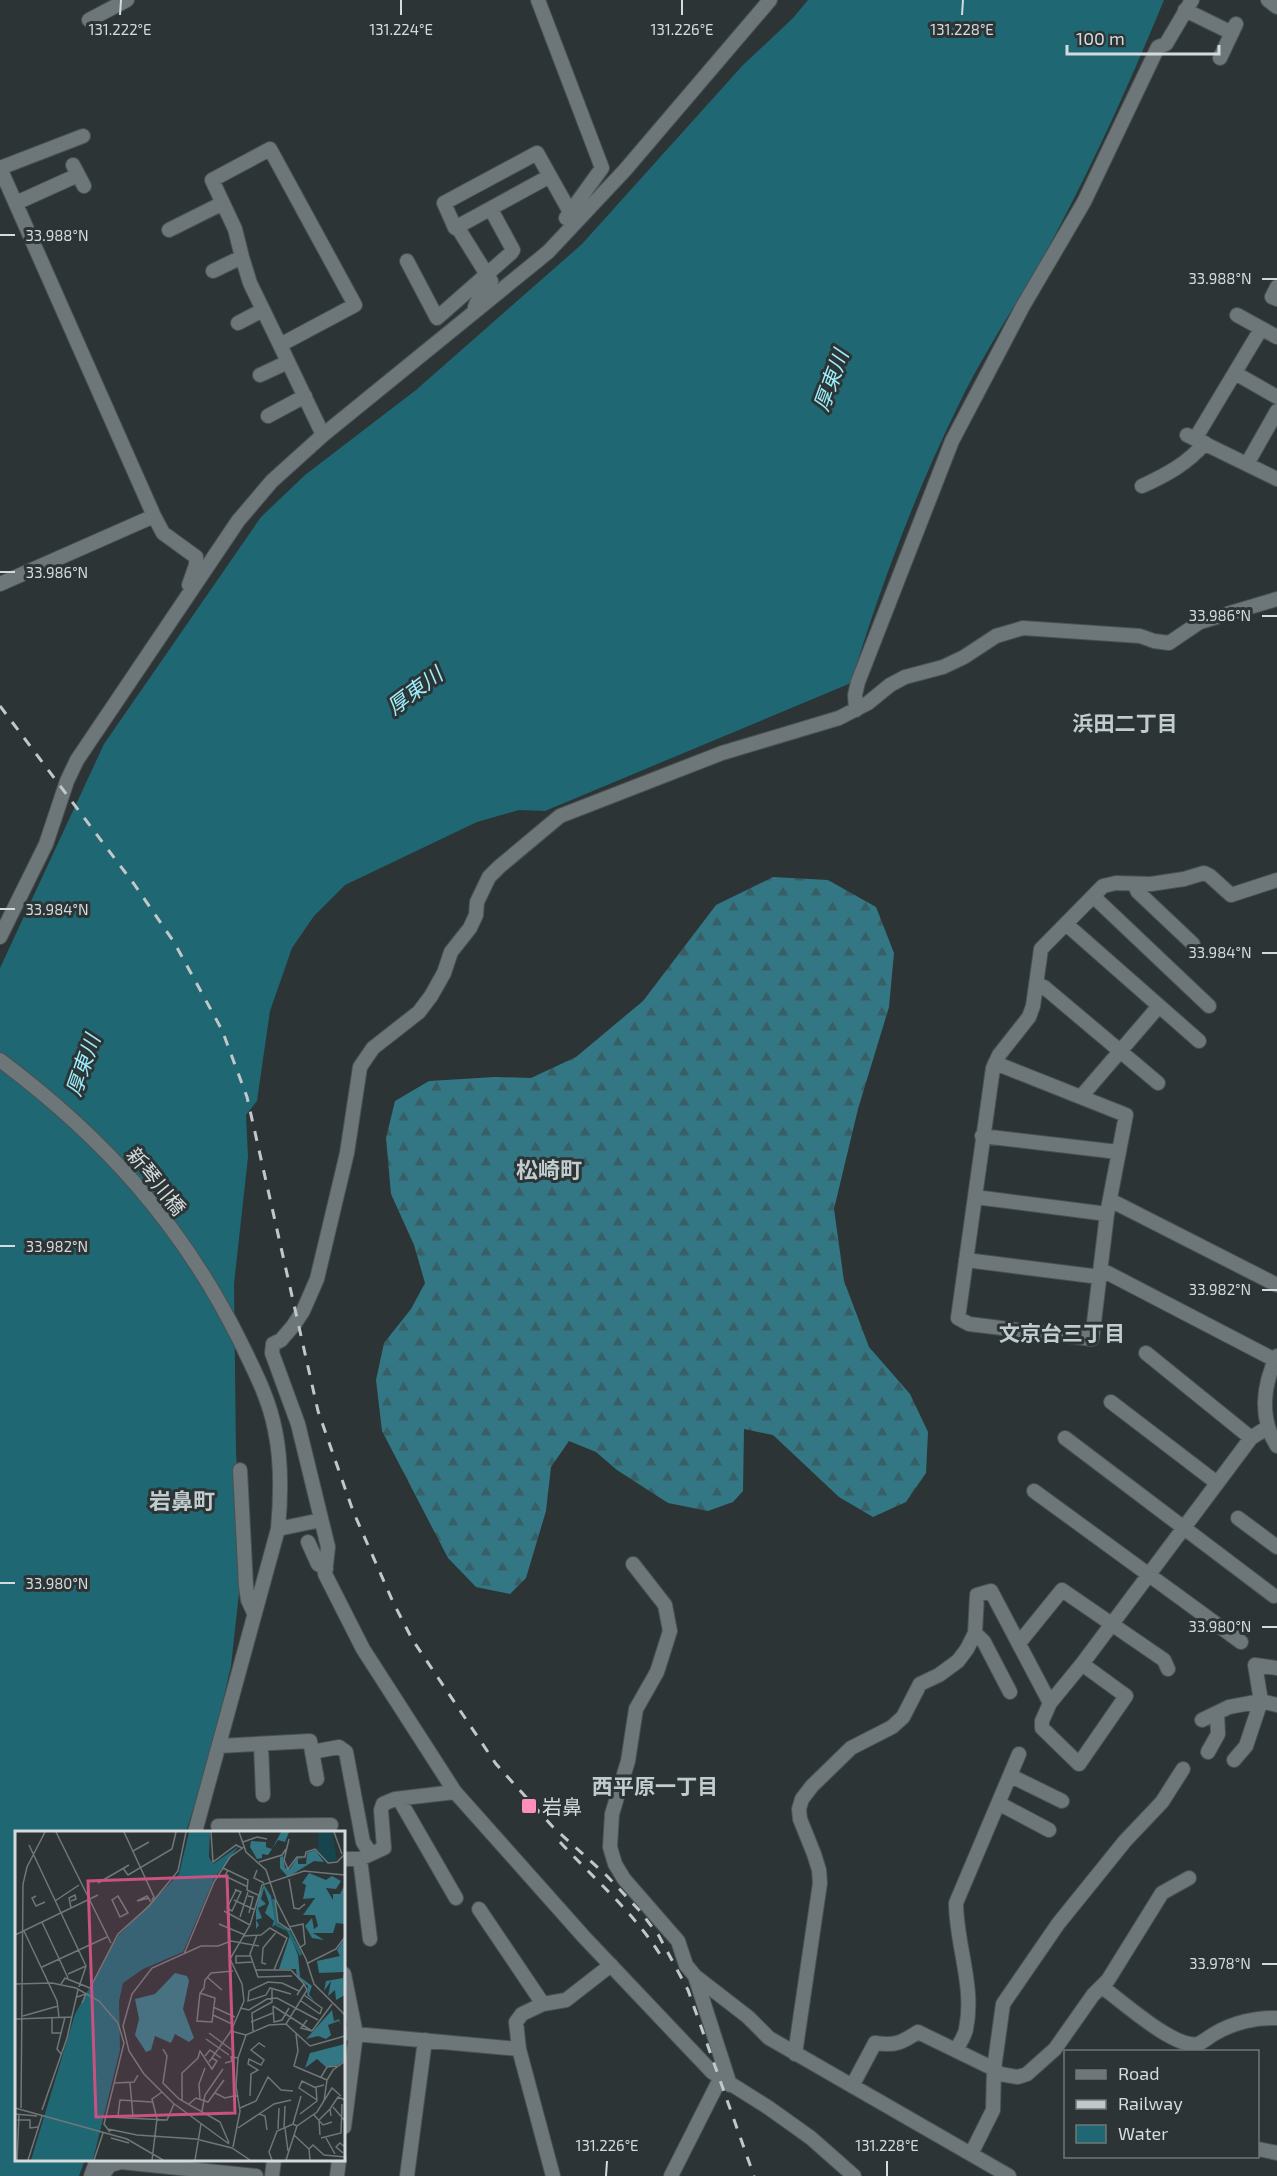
<svg xmlns="http://www.w3.org/2000/svg" width="1277" height="2176" font-family="'Exo 2','Noto Sans JP',sans-serif">
  <style>
    .forest { fill: url(#forest-firs) }
    .water { fill: #1f6772 }
    .lines { fill: none; stroke-linecap: round; stroke-linejoin: round }
    .minor-casing { stroke: #4a5152; stroke-width: 16 }
    .minor { stroke: #6d7678; stroke-width: 14 }
    .rail { stroke: #c2c8c9; stroke-width: 3; stroke-dasharray: 10 10; stroke-linecap: butt }
    .ticks { fill: none; stroke: #d5dbdc; stroke-width: 2 }
    .poi-dot { fill: #fe8ebc; stroke: #2c3436; stroke-width: 2 }
    .labels { text-anchor: middle; dominant-baseline: central; stroke-width: 6; stroke-linejoin: round; paint-order: stroke }
    .street-label { font-size: 20px; fill: #d5dbdc; stroke: #2c3436 }
    .poi-label { font-size: 20px; fill: #d5dbdc; stroke: #2c3436; text-anchor: start }
    .water-label { font-size: 21px; font-style: italic; fill: #9deefb; stroke: #2c3436 }
    .neighbourhood-label { font-size: 21px; font-weight: bold; fill: #c1ccce; stroke: #2c3436 }
    .quarter-label { font-size: 22px; font-weight: bold; fill: #c1ccce; stroke: #2c3436 }
    .inset-river { fill: none; stroke: #1f6772; stroke-width: 3 }
    .inset-road { fill: none; stroke: #707778; stroke-width: 1.5 }
    .view { fill: #c85282; fill-opacity: 0.15; stroke: #c85282; stroke-width: 3 }
    .inset-edge { fill: none; stroke: #d5dbdc; stroke-width: 3 }
    .ticks-label { font-size: 15px; text-anchor: middle; fill: #d5dbdc; stroke: #2c3436; stroke-width: 6; stroke-linejoin: round; paint-order: stroke }
  </style>
  <defs>
    <pattern id="forest-firs" width="22" height="20" patternUnits="userSpaceOnUse" patternTransform="scale(1.5)"><rect width="22" height="20" fill="#327783"/><path d="M5 1l3.5 6h-7zM16 11l3.5 6h-7z" fill="#385f66"/></pattern>
  </defs>
  <rect width="100%" height="100%" fill="#2c3436"/>
  <path class="forest" d="M773,877L828,880L876,907L894,953L889,1007L858,1109L834,1209L844,1281L869,1347L910,1394L928,1432L926,1473L906,1502L873,1517L839,1497L773,1435L744,1429L743,1491L733,1502L708,1511L668,1503L617,1470L596,1452L569,1441L551,1467L546,1511L526,1578L510,1594L476,1587L448,1558L382,1431L376,1380L384,1343L411,1309L425,1283L414,1245L391,1194L386,1138L395,1101L429,1081L495,1077L531,1078L576,1057L643,1001L716,905Z"/>
  <path class="water" d="M808,0H1164C1131,80 1096,158 1055,235C1025,292 987,346 959,404C916,491 879,590 851,683L545,811L519,810L477,822L345,885L314,916L292,948L270,1011L257,1101L246,1115L248,1157L234,1284L236,1452L242,1566L231,1666L211,1753L186,1832H16V2160H85L79,2176H0V968L104,744L261,517L305,475L416,390L582,244L743,65L793,18Z"/>
  <g class="lines">
    <g class="minor-casing">
      <path id="minor" d="M538,0L602,168L566,218
        M1268,0L1277,7
        M1185,10L1232,33
        M89,20L127,0
        M1220,58L1236,24
        M83,136L0,168L154,516L163,533L196,557V565L189,585
        M270,149L355,305L280,345L250,283L242,257L235,229L212,180Z
        M73,165L84,186
        M550,176L455,228L444,203L537,153L570,212
        M16,203L78,175
        M169,230L223,203
        M461,233L491,281C488,291 478,296 475,307
        M407,261L437,318L511,253L513,250L494,215
        M213,271L242,257
        M1277,287L1272,297L1277,299
        M1237,315L1277,337
        M238,323L263,310
        M280,345L323,435
        M1235,373L1277,397
        M260,375L288,362
        M268,416L305,396
        M1187,435L1277,479
        M1195,439L1261,329
        M1247,464L1277,411
        M1142,486C1166,475 1187,464 1205,443
        M0,584L154,516
        M856,710L855,695L858,682L952,441L1023,306L1084,202L1158,47L1166,44L1192,0
        M1134,884L1138,892L1193,944
        M1093,896L1209,1006
        M1066,924L1199,1041
        M0,937L46,844L67,781L77,760L238,521L272,481L323,435L548,252L625,170L770,0
        M1036,984L1044,987L1158,1083
        M0,1060C104,1138 182,1224 240,1341C254,1370 269,1398 275,1430C282,1463 281,1496 278,1529L195,1832
        M995,1063L1126,1115L1107,1214L1092,1339L969,1324L958,1318L993,1068L999,1055L1029,1017L1033,1006L1041,949L1103,886L1116,883L1151,884L1184,879L1204,873L1210,876L1231,895L1277,880
        M1083,1098L1085,1092L1159,1006
        M982,1136L1118,1152
        M975,1197L1107,1214
        M1110,1200L1277,1285
        M966,1260L1100,1277
        M1102,1270L1275,1360
        M1146,1353L1251,1438
        M1277,1356C1263,1385 1259,1418 1277,1446
        M1111,1402L1217,1483
        M1065,1438L1274,1596
        M240,1470L246,1586L248,1600L254,1613
        M1034,1491L1241,1642
        M1238,1518L1277,1547
        M278,1529L321,1520
        M308,1542L318,1564L326,1569
        M633,1564L665,1605L670,1631L657,1672L636,1709L628,1761L612,1814L610,1847L615,1864L624,1879L678,1941L686,1965L695,1976L748,2017L769,2038L1009,2176
        M975,1633L984,1642L1010,1692
        M1019,1643L1062,1590L1164,1660L1168,1669
        M1082,1664L1126,1696L1079,1764L1042,1728V1721L1050,1703L1082,1664L1251,1438L1268,1427
        M1202,1720L1229,1707L1261,1701L1255,1665L1277,1668
        M261,1744L263,1795
        M219,1746L310,1741L317,1779
        M312,1752L339,1747L346,1752L363,1842L371,1854
        M1208,1752L1218,1734L1217,1713
        M1234,1760L1246,1746L1261,1701L1277,1705
        M1011,1776L1062,1801
        M399,1799L456,1898
        M1000,1804L1049,1830
        M218,1826L331,1825
        M344,1859H360L384,1848L381,1810L383,1804L395,1799L455,1792
        M360,1859L370,1939
        M479,1909L543,2004
        M344,1974L356,2034L344,2127
        M695,1976L730,2085
        M1102,1987C1122,2001 1174,2049 1198,2044C1203,2042 1209,2037 1214,2034C1232,2023 1256,2017 1277,2018
        M344,2033L519,2049
        M956,2050C959,2044 965,2036 966,2029C975,1987 956,1944 956,1903L1019,1754
        M795,2054L820,1883L819,1870L814,1854L800,1819L799,1809L802,1799L812,1786L851,1748L892,1727L903,1717L920,1684L939,1675L958,1661L967,1649L975,1633L977,1595L991,1591L1050,1703
        M852,2086L875,2043C895,2046 901,2043 918,2032L994,2069L1000,2074L1018,2077L1027,2074L1055,2049L1093,1995L1108,1980L1162,1893L1189,1878
        M1258,2149L1277,2153
        M971,2154L993,2110L994,2069L1003,2004L1058,1924L1125,1841L1162,1802L1183,1769
        M91,2176L97,2160
        M102,2176L110,2165L121,2162L256,2176
        M272,2176L274,2160
        M337,2176L339,2160
        M407,2176L425,2040
        M553,2176L519,2049L516,2022L522,2014L543,2004L566,2000L611,1965
        M671,2176L720,2079
        M854,2176L811,2138L769,2108L712,2072L584,1937L455,1792L363,1649L325,1574L328,1547L298,1424L272,1353L273,1344L281,1340L293,1326L303,1311L317,1279L347,1153L360,1067L373,1048L419,1012L431,996L444,973L451,952L470,928L476,915L477,902L489,877L499,867L560,816L722,753L839,718L868,703L890,685L905,677L943,667L964,657L996,636L1023,628L1140,636L1154,641L1169,643L1200,622L1277,599"/>
    </g>
    <use href="#minor" class="minor"/>
    <path class="rail" d="M0,706L134,884L174,942L222,1030L247,1097L318,1411L353,1511L393,1602L412,1639L496,1764L552,1826L607,1876L639,1910L659,1936L688,1990L754,2176
      M560,1842C596,1881 637,1915 664,1961"/>
  </g>
  <path class="ticks" d="M120,15L121,0M401,15V0M682,15V0M962,15L963,0M0,235H15M1262,279H1277M0,572H15M1262,616H1277M0,909H15M1262,953H1277M0,1246H15M1262,1290H1277M0,1583H15M1262,1627H1277M1262,1964H1277M606,2176L607,2161M887,2176V2161"/>
  <rect class="poi-dot" x="521" y="1798" width="16" height="16" rx="3"/>
  <g class="labels">
    <g class="street-label">
      <text transform="translate(157 1181) rotate(51)">新琴川橋</text>
    </g>
    <g class="poi-label">
      <text x="542" y="1806">岩鼻</text>
    </g>
    <g class="water-label">
      <text transform="translate(830 380) rotate(-70)">厚東川</text>
      <text transform="translate(414 690) rotate(-37)">厚東川</text>
      <text transform="translate(82 1065) rotate(-71)">厚東川</text>
    </g>
    <g class="neighbourhood-label">
      <text x="1125" y="722">浜田二丁目</text>
      <text x="1062" y="1332">文京台三丁目</text>
      <text x="655" y="1785">西平原一丁目</text>
    </g>
    <g class="quarter-label">
      <text x="549" y="1169">松崎町</text>
      <text x="182" y="1500">岩鼻町</text>
    </g>
  </g>
  <g transform="translate(15 1831)">
    <rect width="330" height="330" fill="#2c3436"/>
    <path d="M303,1H317L322,29L312,31L301,17L304,16Z" fill="#16454d"/>
    <path d="M266,1H274L270,11L263,9L253,24L247,23V27L242,28L235,16L236,10L251,11V16L257,18ZM300,19L309,31L299,30L273,46L265,37V26L268,25L270,37L275,38L282,27L289,28H283V33H291L292,22ZM294,42L311,49L317,45L326,50L321,58L311,57L318,69V63H325L330,53V93L321,92L318,102H298L309,109L297,107L290,95L297,87L299,98L303,95L300,84H288L300,67L288,68L291,54L287,52ZM249,54L256,65L261,93L257,96L259,90L250,82L254,72L249,57L246,68L251,73L243,77L247,87L241,89L244,94L241,98V80L244,64ZM275,104L283,124L285,146L297,155L294,163L299,170L292,164L293,155L282,146L281,138H264ZM330,107V164L321,169L320,159L313,165L316,150L309,160L311,150L328,147L329,141L304,142L302,130L325,125L322,119ZM160,142L172,145L174,150L168,178L179,207L174,211L160,203L156,212L140,205L136,219L131,221L120,204L124,188L120,168L140,163ZM317,179L319,190L324,188L326,194L324,190L313,194L316,204L311,208L303,205L291,208ZM330,213V229L323,234L311,236L302,228L290,237L295,222Z" fill="#327783"/>
    <path d="M174,1H195L194,26L198,33L224,15L200,46L168,121L128,138L108,152L104,170L105,219L78,329H16L60,183L103,105L164,43Z" fill="#1f6772"/>
    <path class="inset-river" d="M258,68L262,94L273,99L286,124"/>
    <path class="inset-road" d="M41,1L96,112M109,1L139,66L137,69M196,1L198,31L221,14L227,17M224,1L231,21L251,39L261,69L291,128L299,153L330,184M319,1L327,23M274,8L269,29L273,38L282,26H290L291,21L300,18L313,32L322,31L330,23M228,11L242,6L252,8M14,14L71,135L64,156M118,20L134,11M244,31L267,24L271,18M108,37L113,44L157,18L161,1M208,37L233,49L232,59L243,64M213,39L210,45L233,56M242,39L239,47L249,52M274,48L279,77L284,78L290,73M83,52L114,34M220,58L221,59L226,61L217,80L212,77L221,59M21,65L17,67L21,75L30,71M103,65L113,82L105,86L97,69ZM233,65L238,66L234,82M134,67L122,70L132,65L136,71M219,69L240,79M260,69L263,91L275,99M40,70L64,54M56,70L61,68L60,64L54,67L56,77M209,80L235,94M225,86L233,61M27,91L53,147M204,93L230,104M274,96L288,93L290,113L284,117M9,100L42,170L44,186M0,104L83,64M242,104L235,123L243,146L277,145M229,105L246,104L255,97L272,107L259,139M169,123L199,51L215,26L229,16M235,125H221V132L237,131M293,132L321,118L330,106M251,133L247,132L248,117L262,100M27,136L92,106M240,139H276M276,139L289,153L282,164M53,143L71,135M192,146L207,159M0,153L37,152L61,157L84,170L103,192L109,212L89,293L95,301M46,153L50,147L75,157L103,103L134,75L163,40L171,1M185,162L200,167L197,191L182,190L185,162L186,161L189,157L190,149L196,142L218,140M276,163L255,157L251,164L233,170L234,160L253,151L267,152L284,160M289,164L307,177L305,183M62,166L71,163L67,172M286,170L305,183M258,175L297,200M258,175L259,191L267,189L274,177M198,176L220,186M225,177L234,179L252,168L262,167L303,189M198,184L217,193M8,185L43,175M37,187V202H47M0,188L57,186M292,189L286,197L297,200M236,191L258,182M271,193L295,215L330,205M216,200L231,204L254,194L271,193L292,159L289,153M238,200L237,182L257,171V157M297,200L317,173M194,202L217,219M281,203L283,220L279,235L312,249M191,208L214,224M148,218L152,225L148,252L164,268L205,291L214,312M46,223L42,218L50,186M190,225L195,219L206,227M194,231L216,200L229,170L227,153L215,128L235,94L247,54L289,40L330,44M210,232L217,230L216,226L223,227M306,246L312,236L322,235M100,252L119,251L123,244M115,252L118,286M301,257L287,250L284,257L302,269M200,262L210,267L223,264M235,265L236,243L243,239L233,233L234,228L246,234L249,229L236,219L244,212L250,216M185,269L184,253L190,237M167,270V242L183,227L185,220L197,238L202,230L197,227M309,270L312,249L318,239L330,230M174,273L181,267L193,271L209,249M318,276L330,290M0,277L112,308L148,329M6,277L8,53L12,36L30,1M225,277L241,270L253,246L266,259L278,260M315,278L323,266L330,269M27,279L52,207L63,159M187,280L190,264L208,238M0,283L22,285M244,283L250,285L252,299M285,283L302,270L301,256L309,254M299,284L308,294L317,291M103,285L105,269L137,271M93,286L152,289L159,273M2,289H15V297L23,296M278,293L286,265M223,297L259,273L276,269M269,297L270,275M270,297L273,320M93,298L122,304L181,308L217,317L235,329M263,298L264,277M279,304L294,318L295,329M305,304L304,289L315,278L316,285M96,307L114,312M306,307L326,302L327,273M311,307L320,323M214,313L158,272L129,243L114,220L108,195L117,163L137,137L186,115H203L216,110L244,115M218,316L225,280L221,255L223,227L231,204M294,318L298,314L309,324L330,326M328,322L321,316L325,312L330,316M2,329L4,284M13,329L27,285M79,329L88,302M137,329L142,288L137,268L147,261M180,329L186,293M257,329L254,321L262,300L278,293L282,295M271,329L282,295L302,281L317,257L326,265"/>
    <path class="view" d="M212,45L220,282L81,286L73,50Z"/>
    <rect width="330" height="330" class="inset-edge"/>
  </g>
  <g class="ticks-label">
    <text x="120" y="35">131.222°E</text>
    <text x="401" y="35">131.224°E</text>
    <text x="682" y="35">131.226°E</text>
    <text x="962" y="35">131.228°E</text>
    <text x="57" y="241">33.988°N</text>
    <text x="1220" y="284">33.988°N</text>
    <text x="57" y="578">33.986°N</text>
    <text x="1220" y="621">33.986°N</text>
    <text x="57" y="915">33.984°N</text>
    <text x="1220" y="958">33.984°N</text>
    <text x="57" y="1252">33.982°N</text>
    <text x="1220" y="1295">33.982°N</text>
    <text x="57" y="1589">33.980°N</text>
    <text x="1220" y="1632">33.980°N</text>
    <text x="1220" y="1969">33.978°N</text>
    <text x="607" y="2151">131.226°E</text>
    <text x="887" y="2151">131.228°E</text>
  </g>
  <rect x="1064" y="2050" width="195" height="108" fill="#2c3436" stroke="#707778" stroke-width="1.5"/>
  <rect x="1076" y="2070" width="30" height="9" fill="#6d7678" stroke="#707778" stroke-width="1.5"/>
  <text x="1118" y="2080" font-size="18" fill="#d5dbdc">Road</text>
  <rect x="1076" y="2100" width="30" height="9" fill="#c2c8c9" stroke="#707778" stroke-width="1.5"/>
  <text x="1118" y="2110" font-size="18" fill="#d5dbdc">Railway</text>
  <rect x="1076" y="2125" width="30" height="18" fill="#1f6772" stroke="#707778" stroke-width="1.5"/>
  <text x="1118" y="2140" font-size="18" fill="#d5dbdc">Water</text>
  <path d="M1067 45v9h152v-9" fill="none" stroke="#d5dbdc" stroke-width="3"/>
  <text x="1076" y="45" font-size="18" fill="#d5dbdc" stroke="#2c3436" stroke-width="4.5" paint-order="stroke">100 m</text>
</svg>
